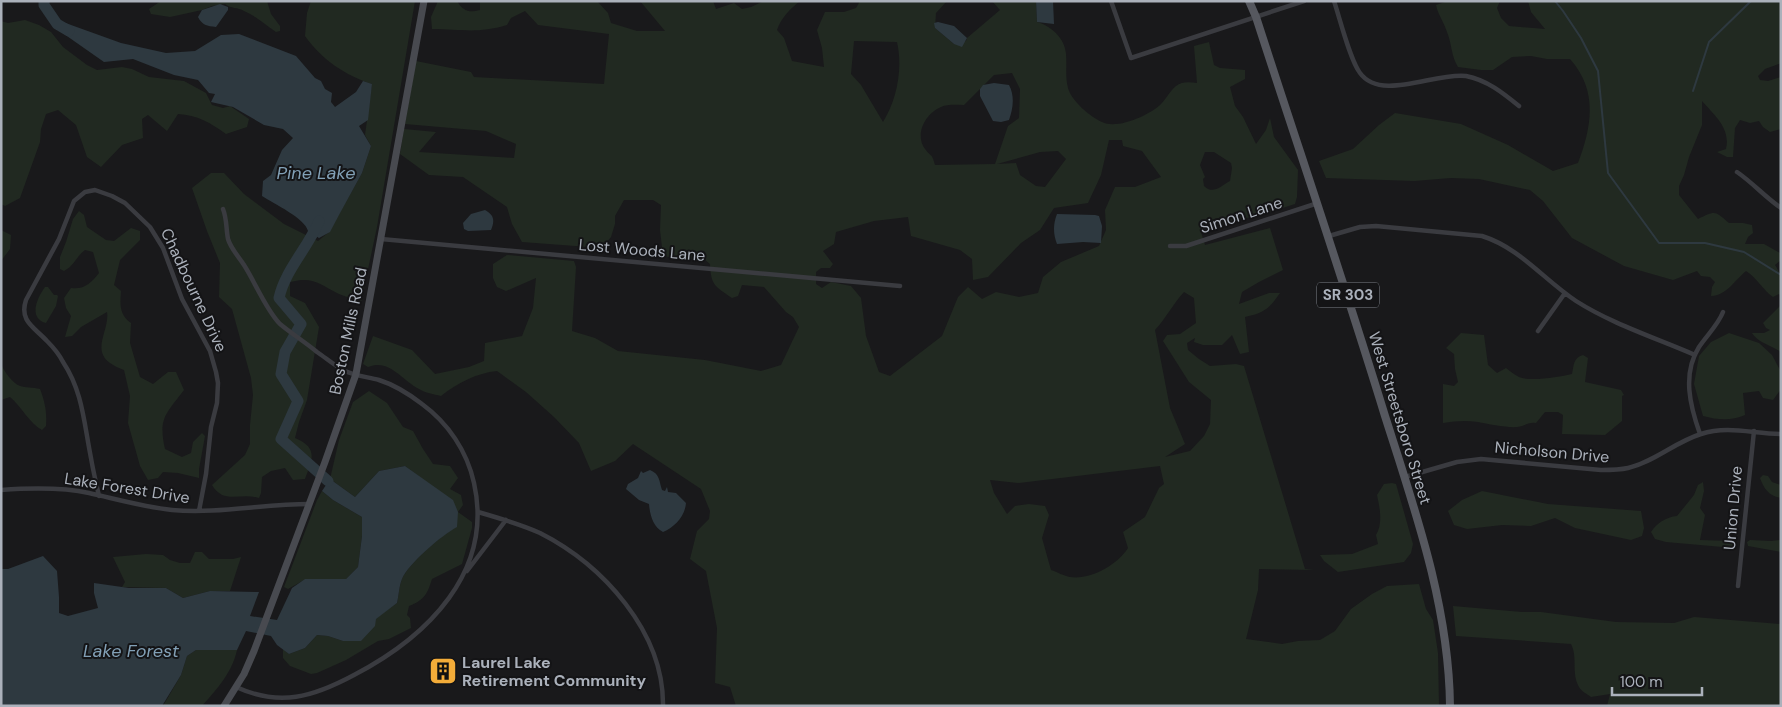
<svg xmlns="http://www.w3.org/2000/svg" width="1782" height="707" font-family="'DM Sans',sans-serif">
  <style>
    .green { fill: #212921; fill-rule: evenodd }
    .water { fill: #2e3940 }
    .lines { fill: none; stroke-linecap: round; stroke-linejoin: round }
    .stream { stroke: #2e3940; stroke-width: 2 }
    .river { stroke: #2e3940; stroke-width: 11 }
    .street { stroke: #3a3b40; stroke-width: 4.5 }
    .secondary { stroke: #484a50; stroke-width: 7 }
    .primary { stroke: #56585f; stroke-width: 8 }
    .labels { text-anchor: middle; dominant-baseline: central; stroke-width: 4; stroke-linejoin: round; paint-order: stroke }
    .shield { fill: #141416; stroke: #7e828a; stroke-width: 1 }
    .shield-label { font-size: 15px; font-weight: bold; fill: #abb1bb }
    .street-label { font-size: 16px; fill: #abb1bb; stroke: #141416 }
    .poi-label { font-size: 16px; font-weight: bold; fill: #abb1bb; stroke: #141416; text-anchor: start }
    .water-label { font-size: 18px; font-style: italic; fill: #82a0b6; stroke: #141416 }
  </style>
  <rect width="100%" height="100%" fill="#19191b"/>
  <path class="green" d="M161,1H267L271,14L280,26V31L276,32C265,25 256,16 244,11C238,7 231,9 225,4L212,6L202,10L170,17L151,14L149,9Z
    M311,1H415L377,227L361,302C354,299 346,297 339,294C319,284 314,276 290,282V296L305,303L319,327L307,400L299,422L295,438C319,448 312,460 305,479L293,480L285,468L271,471L262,477L261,493L259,498C240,492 224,505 212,485L245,455L250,444V425L253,395L251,378L232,309L219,297L220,263L207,231L192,188L211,173H224L244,194L284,224L318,241L329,232L362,173L371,146L365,135L372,84C346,76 321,59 305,36L307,13Z
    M438,1H457C463,11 469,13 480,10V1H597L608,13L611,23L637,31H665L640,1H713L716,9L734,3L742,9L751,7L764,1H800C790,9 781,18 777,30L784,38L792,61L824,67L822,48L817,30L825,12H844L856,8L860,1H947L936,13L935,28L954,44L966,41L967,38L1000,10L992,1H1036L1037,22C1051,26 1065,38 1066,54C1067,65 1065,77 1068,88C1071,100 1090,117 1102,122C1117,130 1150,115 1161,104C1166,99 1170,91 1176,86C1182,81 1190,82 1197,83L1194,46L1209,42L1214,65L1220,68L1245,70V79L1230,87L1235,106L1243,117L1256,144L1266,130L1270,118L1274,137L1298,170L1297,197L1295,204C1264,215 1231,220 1201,232L1205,245L1270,228L1283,270L1259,282L1242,292L1239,304L1269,293H1280C1269,309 1264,313 1245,317L1249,352L1240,354L1232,335L1222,345H1203L1194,342L1195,338L1187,343L1188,350L1199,359L1210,366L1236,364L1244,366L1305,569L1314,570L1259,569L1258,590L1246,639L1282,644L1298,641L1320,640L1335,631L1351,609L1372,594L1387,586L1419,584L1426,609L1433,620L1438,653L1439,706H736L730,687L715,683L717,628L706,571L690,559L697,531L709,519L710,511L701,489L633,444L615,461L591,471L579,443L554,417L526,392L497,371C477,373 457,383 441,396C434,394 425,393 419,389C402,380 389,358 368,367L363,364L373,336L412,350L435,374L469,367L484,361L485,343L522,336L533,308L536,278L506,291L497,287L493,278V264L507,255L574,261L576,267L572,331L595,338L618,351L705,360L761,371L781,365L799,327L793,317L786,312L764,287L742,285L738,296L732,298C715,286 711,286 710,264L704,259L686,260L663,256L660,230L661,205L653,200H624L615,216V224L611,237L602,248L522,242L512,224L507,207L463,177L429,175L400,154L404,129L436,132L419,152L514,158L516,144L486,131L405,124L416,61L471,72L474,77L604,84L609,34L538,25L525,11L511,18L507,25C477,34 461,29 432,29L431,17ZM854,41L897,42C903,68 897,100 883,122L861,85L851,74ZM1012,73L1020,89L1019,118L1008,126L995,164L935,165C932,153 931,157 925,149C914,134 926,113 941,107C947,104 957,105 964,105L994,75ZM1109,140H1122L1123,146L1142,151L1161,177L1135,187H1115L1105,210L1106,230L1099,246L1061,262L1043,277L1038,293L1019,297L996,292L982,299L968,287L958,297L942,336L890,376L879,372L866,336L861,298L851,286L831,282L822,288L816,284V272L821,268H830L833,264L823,251L834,244L836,232L874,221L908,217L911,236L960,250L972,259L973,280L988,277L1021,243L1040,230L1054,208L1088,203L1101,175ZM1058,151L1066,159L1045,187L1036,186L1020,175L1016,163L997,164L1040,152ZM1205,152H1214L1231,163L1232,168L1230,181C1221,186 1213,195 1204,186L1203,179L1205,177L1200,165ZM1184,292L1194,298L1196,323L1180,334L1167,335L1163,341L1189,382L1211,400L1210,424L1204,436L1190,451L1165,457L1185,444L1170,408L1155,330C1166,318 1173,304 1184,292ZM1160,466L1164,484L1159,488L1145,517L1123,532L1128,548C1117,565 1091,580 1070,577C1064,576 1057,572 1051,570L1042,538L1049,515L1045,506L1029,504L1015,506L1007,514L994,493L990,480L1019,483Z
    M1448,1H1500L1497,8L1501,18L1509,26L1545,29L1531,12L1528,1H1781V63L1765,69L1758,76L1760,80L1768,81L1781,77V129L1770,132L1763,127L1759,121L1750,123L1740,120L1735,128L1733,157H1727L1717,152L1726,149C1731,128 1714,115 1702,101V125L1689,157L1684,175L1679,186V195L1698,219C1716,210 1715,211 1729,223H1743L1752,225L1753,233L1748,237L1745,244H1764L1780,253L1781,260L1775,265C1782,274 1781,286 1781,296L1779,294L1773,297C1763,290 1757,278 1746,271C1735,280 1726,296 1711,296L1712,287L1715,282L1710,277L1701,276L1697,271L1673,280L1624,266L1572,238L1543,201L1530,190L1479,179L1451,178L1414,181L1326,178L1319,161L1353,149L1379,125L1395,113L1461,124L1508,145L1553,171L1578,163C1592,126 1598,90 1570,59H1547L1531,56L1512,57L1493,70H1481L1458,67C1451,56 1452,44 1447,32C1444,22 1438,15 1436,5Z
    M25,20L39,25L51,32L63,47L87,65L97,70L122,67L132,69L149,77L184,81L206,93L212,105L223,108L230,106L249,119L247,127L226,134C211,123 197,115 178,114L167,131L148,115L142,119L143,138L122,145L101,167L87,157L76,125L58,110L46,114L41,129L40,142L20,198L5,206L1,204V21L8,23Z
    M79,211L84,215L87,227L106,240L114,241L131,228L140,231V240L120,260L114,285L121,291C120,304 119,315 131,323L130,343L140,377L153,384L168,372H176L184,390C166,414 158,418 165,449L182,457L191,453L193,442L202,433L205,436L199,469V478L178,473L163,472L158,478L148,480L140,466L128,423L130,396L124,370C119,368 114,366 110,363C91,350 110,329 107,312L81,327L72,336L65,337L71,316L66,308L64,298L71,288C84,290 91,283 99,273L93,252L85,250C75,258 75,265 64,271L60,269V257L66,242L73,219Z
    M1,230L11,235L10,249L1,261Z
    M45,287H48L54,295H57L58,296L56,306L46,323C28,318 37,298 45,287Z
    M1781,305V352C1772,346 1757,342 1752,333H1764L1770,330L1766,328L1763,323Z
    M1461,333L1484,335L1488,365L1497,373L1506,368C1510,371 1515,375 1519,377C1531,382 1559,377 1572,374C1574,365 1573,358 1583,355L1588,358L1585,382L1621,390L1624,395L1622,396V421L1605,435L1562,434L1563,415L1558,412H1545L1536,423C1528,422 1525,426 1517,427C1508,428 1488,424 1478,422C1466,420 1455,421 1443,423V384L1454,386L1458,382L1455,369L1454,354L1446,348Z
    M1729,333L1759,343L1772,355L1780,370L1781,384V389L1773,400L1763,398L1759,391L1743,393L1745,415C1731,421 1718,420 1703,416L1694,384L1699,356L1711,342Z
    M1,364C4,371 12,383 20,386C25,388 33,387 40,389C45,402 47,412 46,426L42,430C29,423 22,407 10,397L1,400Z
    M369,391L387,403L403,427L413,431L423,449L433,464L450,466L458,478L450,489L461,495L463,505L458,512L472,522V528L462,564L432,579C427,595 424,600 409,606L407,615L410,618L411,628L389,639L378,641L346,660L317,673L311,674L290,666L283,658V649L289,654L305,648L317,635L328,636L343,641L397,603C399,595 399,586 402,579C408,564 442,535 457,526L421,478L405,466L379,471L355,497L330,479L339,440L353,402Z
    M1763,475L1768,476L1772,482L1781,485V498C1769,496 1764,489 1760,478Z
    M1703,482L1704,491L1700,508L1705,515L1700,540L1731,541L1734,543V548L1666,542L1655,539L1651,532C1657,523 1666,517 1677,516L1694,495L1698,485Z
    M1392,483L1396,484L1413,544L1411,553L1404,562L1338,572L1324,561L1320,555L1352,554L1378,544L1376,535C1383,523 1380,509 1377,495L1384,484Z
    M322,491L333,500L362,517V536L358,567L346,579H306L288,589L284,587L317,500Z
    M1482,491L1548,504L1641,511L1644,528L1642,536L1631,540L1575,528L1555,518L1531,526L1502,525L1467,529L1454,525L1448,511L1462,500Z
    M1750,540L1771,541L1781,540V552L1748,546L1747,542Z
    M195,552H202L209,559H233L241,557L230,591H210L183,598L166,588L122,587L125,582L113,557L146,554L163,555L170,560L180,563H190Z
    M1453,606L1522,612H1541L1616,622L1674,623L1694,617L1781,624V706H1607L1610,694L1591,697C1587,694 1581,691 1579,687C1571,673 1578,657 1571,644L1456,636Z
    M196,650H237C232,673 217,689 202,706H163L181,675L187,656Z"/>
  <path class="water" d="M1036,1H1053L1054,24L1037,22Z
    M220,4L228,7V10L216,27C207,26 202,25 198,17L202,10Z
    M60,21L121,43L166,53L195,51L221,35L239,34L296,56L315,78L321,81L325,89L332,93L331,102L335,107L356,92L363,81L372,84L368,120L359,126L371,146L362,173L339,215L330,232L319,238L308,231C305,218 274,204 262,196L263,181L271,175L282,150L293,138L283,129L264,125L233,107L211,102L215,94L209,93L198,80L174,75L133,59L104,62L54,27Z
    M938,22L954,26L967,38L962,47L954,44L935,28L934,23Z
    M994,83L1009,85C1015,96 1013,109 1009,120L1001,122L993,121L980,96V89L983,85Z
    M485,210C494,215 495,220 491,230L468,231L464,229L463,223L471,214Z
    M1057,214L1095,215L1099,216L1102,226L1101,243L1083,242L1057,244C1053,234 1053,224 1057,214Z
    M405,466L453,500L458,512L457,527C442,535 408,564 402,579C399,586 399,595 397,603L376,619L375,626L361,641H343L328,636L317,635L305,648L289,654L277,645L271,636L246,631L237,650H196L187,656L181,675L162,706H1V569H8L43,556L57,571L59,597V613L68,616L98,608L94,593V583L129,588H166L183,598L210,591L259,592L250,616L277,620L292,588L305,579H346L358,567L362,536V517L333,500L322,491L330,479L355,497L379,471Z
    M650,470C660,474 659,481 662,490L665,491L667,487L668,492L676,493L686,503C685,516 675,527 663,532C653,527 650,515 649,504L639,500L626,489L628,484L638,478L641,471L643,473Z"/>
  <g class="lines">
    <path class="stream" d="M1555,1L1563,11L1581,38L1598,71L1608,173L1659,243H1705L1744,252L1781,275
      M1693,91L1709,42L1751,1"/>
    <path class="river" d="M44,1V5L57,24L69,31
      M319,221C308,248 285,270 279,298L301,324L285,352L281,374L298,401L281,439L328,481"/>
    <path class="street" d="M1111,1L1131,58L1304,1
      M1334,1C1340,19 1350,60 1360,73C1381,102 1435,72 1466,76C1487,80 1503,93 1519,106
      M1737,172C1753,183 1765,197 1781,208
      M223,209C227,219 226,229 228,239C231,249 239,257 244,265C255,282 266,310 280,324C292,334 305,342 317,352C326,358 335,366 345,371C356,376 368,377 379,380C395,385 409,394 422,404C448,423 467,451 474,483C494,572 427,637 354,675C313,697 280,707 236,687
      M1329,236L1360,227L1376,226L1482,236C1520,248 1543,279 1576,301C1612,324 1656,338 1695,355
      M381,239L900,286
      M1170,246H1186L1318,203
      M1538,331L1565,293
      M1700,434C1690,406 1682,374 1699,347C1707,335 1718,325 1723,312
      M1405,477L1457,462L1481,459L1601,470C1610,470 1619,470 1628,468C1654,462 1675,442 1701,434C1728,425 1754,434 1781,434
      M1,490C30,488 61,487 89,493C116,499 144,507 172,510C218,514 263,504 309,504
      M99,496C96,483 93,470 91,458C84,424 83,392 63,362C59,354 53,347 47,341C34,327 19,321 26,300L59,239L74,201L85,192L95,190L112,196L125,203L150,227L163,248L182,299L210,351L216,372L218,383L217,403L211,427L206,474L199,511
      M478,512C499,518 520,524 540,533C603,565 664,632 663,706
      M467,571L506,520
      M1738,586L1754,431"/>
    <path class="secondary" d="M224,706L244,674L254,651L325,462L356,374L424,1"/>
    <path class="primary" d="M1249,1L1256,17C1299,150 1344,282 1385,416C1415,510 1449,606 1450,706"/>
  </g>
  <defs>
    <g id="building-square" transform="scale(1.4375)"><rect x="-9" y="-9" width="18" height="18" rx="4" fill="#f3ac39" stroke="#141416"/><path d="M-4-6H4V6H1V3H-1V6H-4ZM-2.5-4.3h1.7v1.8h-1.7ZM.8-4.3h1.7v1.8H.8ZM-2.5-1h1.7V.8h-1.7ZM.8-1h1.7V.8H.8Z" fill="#111"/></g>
  </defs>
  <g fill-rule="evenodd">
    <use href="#building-square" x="443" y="671"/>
  </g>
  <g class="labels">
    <rect class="shield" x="1317" y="282.5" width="62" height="25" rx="4"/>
    <g class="shield-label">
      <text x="1348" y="295">SR 303</text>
    </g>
    <g class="street-label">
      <text transform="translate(1241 215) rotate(-18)">Simon Lane</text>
      <text transform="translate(642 250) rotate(5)">Lost Woods Lane</text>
      <text transform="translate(194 290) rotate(65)">Chadbourne Drive</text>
      <text transform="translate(348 331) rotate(-78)">Boston Mills Road</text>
      <text transform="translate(1400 418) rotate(73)">West Streetsboro Street</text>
      <text transform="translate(1552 452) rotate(5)">Nicholson Drive</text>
      <text transform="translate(127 488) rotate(9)">Lake Forest Drive</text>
      <text transform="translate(1733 508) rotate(-85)">Union Drive</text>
    </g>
    <g class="poi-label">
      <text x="462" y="662">Laurel Lake<tspan x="462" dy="18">Retirement Community</tspan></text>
    </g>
    <g class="water-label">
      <text x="316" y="173">Pine Lake</text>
      <text x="131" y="651">Lake Forest</text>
    </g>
  </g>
  <rect width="1782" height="707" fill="none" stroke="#abb1bb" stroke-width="5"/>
  <path d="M1612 687v8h90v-8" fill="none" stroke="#abb1bb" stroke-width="2.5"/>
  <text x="1620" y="687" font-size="15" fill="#abb1bb" stroke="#141416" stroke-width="4" paint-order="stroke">100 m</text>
</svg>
